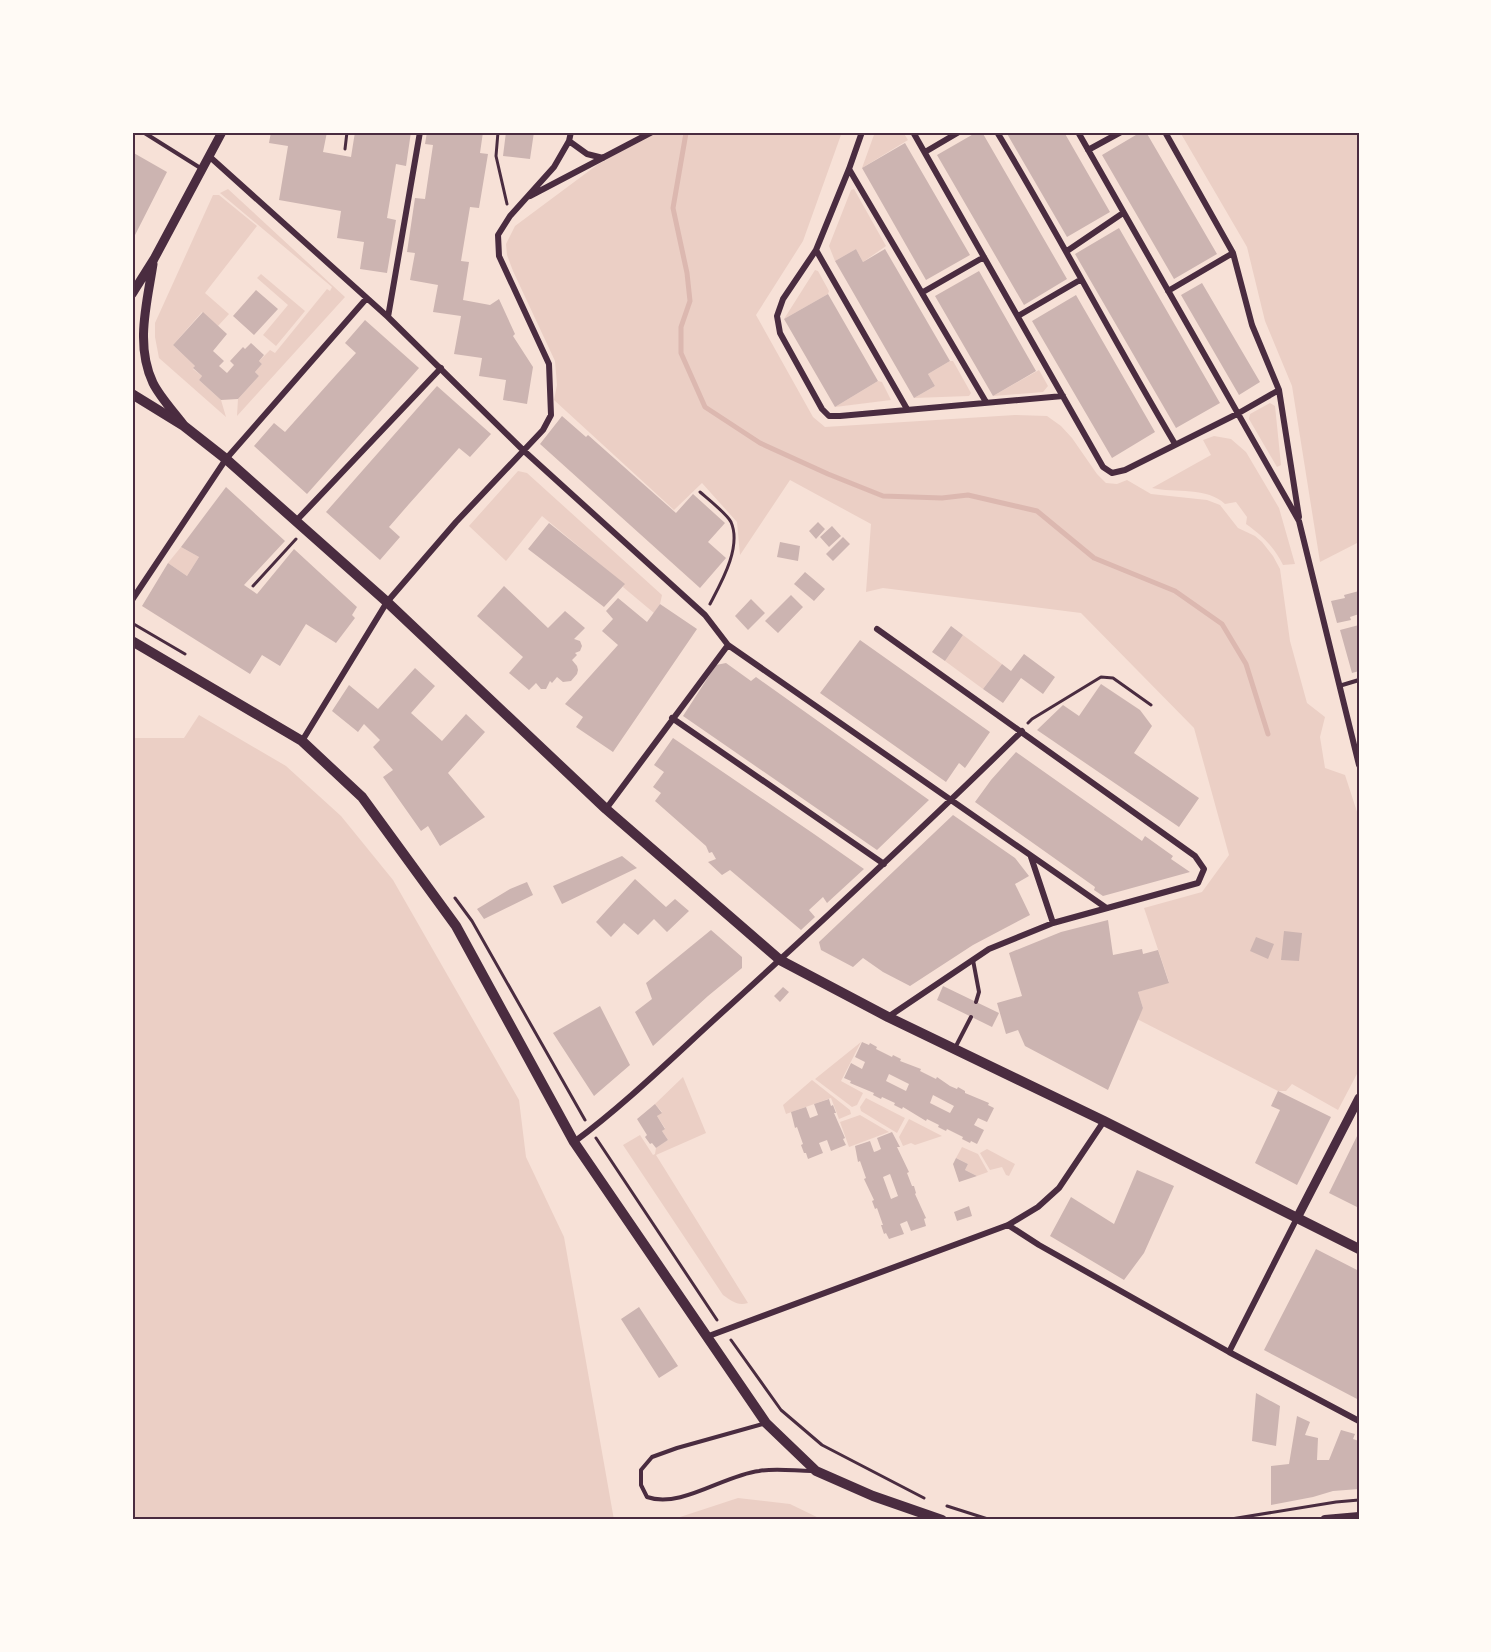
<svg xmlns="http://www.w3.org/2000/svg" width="1491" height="1652" font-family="Quicksand,sans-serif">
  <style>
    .green { fill: #ebcfc5 }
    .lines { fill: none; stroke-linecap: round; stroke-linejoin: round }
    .stream { stroke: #dcb8b0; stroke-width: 5 }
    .building { fill: #ccb4b1; fill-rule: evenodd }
    .path { stroke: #4a2c40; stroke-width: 3 }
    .service { stroke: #4a2c40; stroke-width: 4 }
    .minor { stroke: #4a2c40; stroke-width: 6 }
    .tertiary { stroke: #4a2c40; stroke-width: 9 }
    .primary { stroke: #4a2c40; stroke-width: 10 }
    .neatline { fill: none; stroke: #4a2c40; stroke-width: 2 }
  </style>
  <rect width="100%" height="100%" fill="#f7e1d7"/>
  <path class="green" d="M655,132H842L803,241L756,315L813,417L825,427L1015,415L1047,416L1061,426L1072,438L1097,474L1106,483L1117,484L1127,480L1151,494L1207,500L1220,505L1238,528L1255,536L1262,542L1273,556L1280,569L1290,641L1307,703L1325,717L1320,737L1325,768L1345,775L1359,818V1070L1338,1110L1292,1084L1286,1091H1278L1137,1019L1143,1008L1138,992L1169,982L1144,908L1202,892L1229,855L1194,728L1081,613L883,588L866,592L871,524L790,480L740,555L737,522L702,483L674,510L554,400L557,385L555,361L513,271L507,255L506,244L515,226L597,165Z
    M875,132H903L908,140L862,168Z
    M1180,132H1359V542L1320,562L1292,386L1265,321L1247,247Z
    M228,189L345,297L237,416L238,399L259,376L255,372L262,364L259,361L270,350L275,353L327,289L330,291L332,287L220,193Z
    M854,189L886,246L863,262L856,249L835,261L829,246L851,190Z
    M213,195H219L257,226L205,293L229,314L218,326L202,312L173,345L195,366L193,369L202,376L199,380L221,400L226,417L159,358L155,337V323Z
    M815,270L818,271L829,291L828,294L784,319Z
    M261,274L305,311L276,346L263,335L288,305L257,278Z
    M950,361H953L971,393L969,396L914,398L935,386L928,374Z
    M1039,370L1048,386L1043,392L993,396Z
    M878,381L882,382L891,400L835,407Z
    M1270,403L1275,406L1281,465L1277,467L1249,419L1250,414Z
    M1214,436L1231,439L1246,452L1279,508L1295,564L1283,565C1274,547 1263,536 1246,524L1247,517L1236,502L1225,504C1208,487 1175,493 1152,488L1211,455L1203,440Z
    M518,471L527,473L662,595L660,604L654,613L623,587L624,584L542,516L506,561L469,526Z
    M181,547L199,557L187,576L168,563Z
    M963,635L1002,664L983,689L945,661Z
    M199,715L286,766L341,816L393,880L519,1100L526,1157L564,1237L614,1520H132V738H184Z
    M861,1042L841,1081L863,1093L857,1105L852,1107L815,1079Z
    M683,1077L706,1133L656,1155L748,1303C737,1306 732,1301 723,1295L623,1145L640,1135L653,1155L655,1154L656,1148L668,1140L662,1131L665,1128L657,1116L662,1112L655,1104Z
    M812,1080L850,1110L851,1114L839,1119L831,1098L786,1114L783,1105Z
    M866,1098L905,1118L897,1133L861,1111L860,1107Z
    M860,1115L889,1132L849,1147L840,1122Z
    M909,1119L942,1136L915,1145L911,1143L903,1146L899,1137Z
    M962,1147L978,1154L988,1172L977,1176L965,1170L968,1164L956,1158Z
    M987,1149L1015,1164L1009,1176L1006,1175L1002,1167L990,1170L980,1153Z
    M738,1498L790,1504L823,1520H671Z"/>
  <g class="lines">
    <path class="stream" d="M686,133L673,208L687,273L690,301L681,327V353L705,407L760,443L828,474L883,496L942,498L968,495L1037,511L1094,558L1175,591L1222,624L1246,664L1268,734"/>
  </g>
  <path class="building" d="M271,132H327L323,152L351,157L355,132H411L406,166L396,164L387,218L396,220L387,273L360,269L364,242L337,238L341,211L279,200L288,146L269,143Z
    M427,132H483L480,153L488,154L479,208L470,207L461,261L469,262L463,300L490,305L499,299L515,334L513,336L533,367L527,404L503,400L506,380L479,376L482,358L454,354L461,316L433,312L438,285L410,280L415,253L407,252L415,198L425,199L433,145L425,144Z
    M506,132H534L530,159L503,156Z
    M977,132H982L1067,279L1024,305L937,155Z
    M1006,132H1064L1110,212L1067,237Z
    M1141,132H1146L1217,254L1174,279L1102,155Z
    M905,143L970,255L926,280L862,168Z
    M132,152L167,172L132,241Z
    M1119,228L1220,403L1176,428L1075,254Z
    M856,249L863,262L885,249L950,361L928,374L935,386L914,398L835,261Z
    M979,271L1036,371L993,396L935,296Z
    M1202,283L1260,382L1239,395L1181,295Z
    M256,290L278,309L254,335L233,316Z
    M828,294L878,381L835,407L784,319Z
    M1076,295L1155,432L1112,458L1032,321Z
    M203,312L227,334L213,351L224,361L219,366L227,373L234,365L230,361L243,347L245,349L251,343L264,355L259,361L262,364L255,372L259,376L238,399L221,400L199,380L202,376L193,368L195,366L173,345Z
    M365,320L419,368L307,494L254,446L274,423L285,432L336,375L356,353L345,343Z
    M437,386L491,434L470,457L459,448L409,504L389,527L400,537L380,560L326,512Z
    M562,416L586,437L588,435L676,513L693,494L725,523L708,542L726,558L700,588L540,444Z
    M226,487L285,541L244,585L257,594L294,549L357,607L352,615L355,618L336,643L306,624L280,666L262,655L250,674L142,606L168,563L187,576L199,557L181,547Z
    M818,522L825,529L816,539L809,531Z
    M549,523L625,584L604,607L528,549Z
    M832,526L841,536L829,547L820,537Z
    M843,537L850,544L833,561L826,554Z
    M780,542L800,546L798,561L777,557Z
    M805,572L825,589L814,601L794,584Z
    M504,586L548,628L565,611L585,628L574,639L580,641L582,646L580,651L575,653L577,655L572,660L577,666L578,670L577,674L571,681L563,682L557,677L552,683L550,681L546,689H541L536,683L529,690L509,673L523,657L477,616Z
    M1359,591V614L1350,617L1351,620L1337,623L1331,601L1345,598L1344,595Z
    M791,595L803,607L778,633L765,621Z
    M618,598L647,622L660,604L697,629L613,752L576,727L583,717L565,704L618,645L602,631L613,619L606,611Z
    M751,599L765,613L748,630L735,616Z
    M1359,625V671L1352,673L1340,630Z
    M951,626L963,635L945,661L932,652Z
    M860,640L990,732L965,768L959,763L946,782L820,693Z
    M1024,654L1055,677L1043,694L1021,678L1003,703L983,689L1002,664L1011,671Z
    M726,663L751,681L756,677L929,800L877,850L683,716L716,665Z
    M415,668L435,686L411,713L442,741L466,714L485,732L448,773L485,817L440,846L428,826L421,831L383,777L393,770L373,747L380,740L364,724L358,732L332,711L349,685L378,709Z
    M1101,684L1140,710L1152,726L1134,753L1199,798L1179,827L1037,730L1063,705L1079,716Z
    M673,738L814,834L864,869L827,903L823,897L809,910L815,917L801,930L730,870L722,875L708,862L716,859L712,852L709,853L706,846L655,801L661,793L653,787L664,772L654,765Z
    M1016,752L1142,841L1145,836L1173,856L1171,859L1190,872L1103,896L1094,890L1095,887L975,802L991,780Z
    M953,815L1015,858L1029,876L1015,884L1030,915L973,945L910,986L883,972L863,958L853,967L821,950L819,942Z
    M622,856L637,868L562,904L553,886Z
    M635,879L666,907L675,899L689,911L667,932L654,919L638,935L624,923L611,937L596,922Z
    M527,882L533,895L484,919L477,909L510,889Z
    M1108,920L1113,955L1142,949L1143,954L1158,950L1169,983L1138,992L1143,1008L1108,1090L1025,1046L1018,1030L1006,1034L997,1003L1022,996L1009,953L1061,932Z
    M711,930L742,957V968L708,996L653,1046L635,1012L652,999L646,983Z
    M1284,931L1302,933L1299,961L1281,960Z
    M1256,937L1274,944L1268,959L1250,951Z
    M943,986L999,1013L992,1027L937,1000Z
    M783,987L789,992L780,1002L774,996Z
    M600,1006L630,1065L594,1096L553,1033Z
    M862,1042L869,1045L870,1043L877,1047L876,1049L892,1057L893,1055L901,1059L900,1061L921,1069L920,1071L936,1079L937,1077L950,1086L957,1089L958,1087L965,1091V1093L989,1103L988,1105L994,1108L987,1122L978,1118L974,1125L984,1130L977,1144L971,1141L970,1143L962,1139L963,1137L947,1129L946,1131L938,1127L939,1125L927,1119L926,1121L903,1107L902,1109L894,1105L895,1103L882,1097L881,1099L873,1095L874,1093L850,1083L851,1081L844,1078L851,1063L862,1069L865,1062L855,1057ZM889,1074L909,1084L906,1091L886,1081ZM933,1095L954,1106L950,1113L930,1103Z
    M1278,1091L1331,1117L1297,1185L1255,1163L1280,1110L1271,1106Z
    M829,1099L831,1106L833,1105L836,1113H834L845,1138L843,1139L846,1145L831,1151L827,1140L819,1143L823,1153L808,1159L806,1153H804L801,1145L803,1144L797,1127L795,1128L791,1112L806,1107L810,1118L818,1115L814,1104Z
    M655,1104L662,1113L657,1116L665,1129L662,1131L668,1140L656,1148L652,1143L650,1144L645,1137L647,1135L637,1119Z
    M892,1132L900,1147H897L909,1172L907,1173L912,1186H914L916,1193L915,1194L926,1218L924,1219L926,1226L911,1231L907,1221L900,1224L904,1234L889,1239L886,1233L884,1234L881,1225H883L877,1208L875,1209L872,1201L874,1200L864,1179L866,1178L860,1161L858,1162L855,1146L870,1141L874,1152L877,1151L881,1149L877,1138ZM890,1174L898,1196L891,1199L883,1177Z
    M1359,1132V1208L1329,1193Z
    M956,1158L968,1164L965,1170L977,1176L959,1182L953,1164Z
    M1137,1170L1174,1186L1144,1253L1124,1280L1050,1236L1071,1197L1114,1224Z
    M969,1206L972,1216L957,1221L954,1212Z
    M1316,1249L1359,1271V1400L1264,1350Z
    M639,1307L678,1366L659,1378L621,1319Z
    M1256,1393L1280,1406L1276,1446L1252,1441Z
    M1297,1416L1310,1422L1305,1435L1318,1438L1317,1460H1329L1341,1430L1355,1434L1353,1439L1359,1441V1489L1333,1491L1313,1497L1271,1505V1466L1289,1464Z"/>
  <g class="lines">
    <path class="path" d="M498,132L496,156L507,204
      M345,149L347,132
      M700,492C708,499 727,514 731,522C742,547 721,583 710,604
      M253,586L296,539
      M132,623L185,654
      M1028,723L1032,719L1101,677L1113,678L1151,705
      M455,898L472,921L585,1120
      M596,1138L717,1320
      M731,1340L781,1410L822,1445L924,1498
      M947,1506L991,1520
      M1225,1520L1336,1502L1359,1500"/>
    <path class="service" d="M143,132L202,169
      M1339,686L1359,680
      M973,960L979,992L976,1002
      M955,1048L971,1017
      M766,1423L677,1448L652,1457L641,1470V1485L647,1497C681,1509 724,1475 759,1471C776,1468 795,1471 811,1471"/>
    <path class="minor" d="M862,132L849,169L816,250L783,299L777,316L780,333L822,409L829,416H840L1063,396
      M913,132L1103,467L1112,473L1125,470L1237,414L1279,390
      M997,132C1059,235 1114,341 1175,444
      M1078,132L1299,521L1359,765
      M1165,132L1233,253L1252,325L1279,390L1299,517
      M569,141L587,154L603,158
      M1088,150L1121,132
      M925,152L959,132
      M210,157L388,317L523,450L705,615L728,645L1105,907
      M849,169L986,402
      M530,196L652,132
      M816,250L907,409
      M1067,251L1123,213
      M1168,291L1233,253
      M923,292L984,257
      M1018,316L1080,280
      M388,317L420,132
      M296,521L441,368
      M132,600L226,459L366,299
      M877,629L1195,856L1204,869L1198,883L1053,923L989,949L888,1017
      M672,718L884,864
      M302,741L387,602L456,522L543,430L551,415L549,364L499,256L498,235L510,216L554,167L569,141L571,132
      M606,809L728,645
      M1031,857L1053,923
      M574,1142C628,1102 677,1053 727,1008C827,917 926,825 1022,731
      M1008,1225L1039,1245L1229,1352L1359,1421
      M706,1337L1008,1225L1038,1207L1059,1188L1104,1121
      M1229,1352L1297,1218"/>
    <path class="tertiary" d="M153,264C147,303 135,345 153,383C160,397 173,411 183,424
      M132,294L154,259L222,132
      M1297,1218L1359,1098"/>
    <path class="primary" d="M132,394L184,426L226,459L387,602L606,809L780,960L888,1017L1104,1121L1359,1249
      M132,641L302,741L362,797L456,926L574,1142L766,1423L816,1471L873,1496L942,1520
      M1325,1520L1359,1517"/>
  </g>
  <rect width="1491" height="1652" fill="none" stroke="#fffaf5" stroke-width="267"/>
  <rect x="134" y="134" width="1224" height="1384" class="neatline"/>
</svg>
